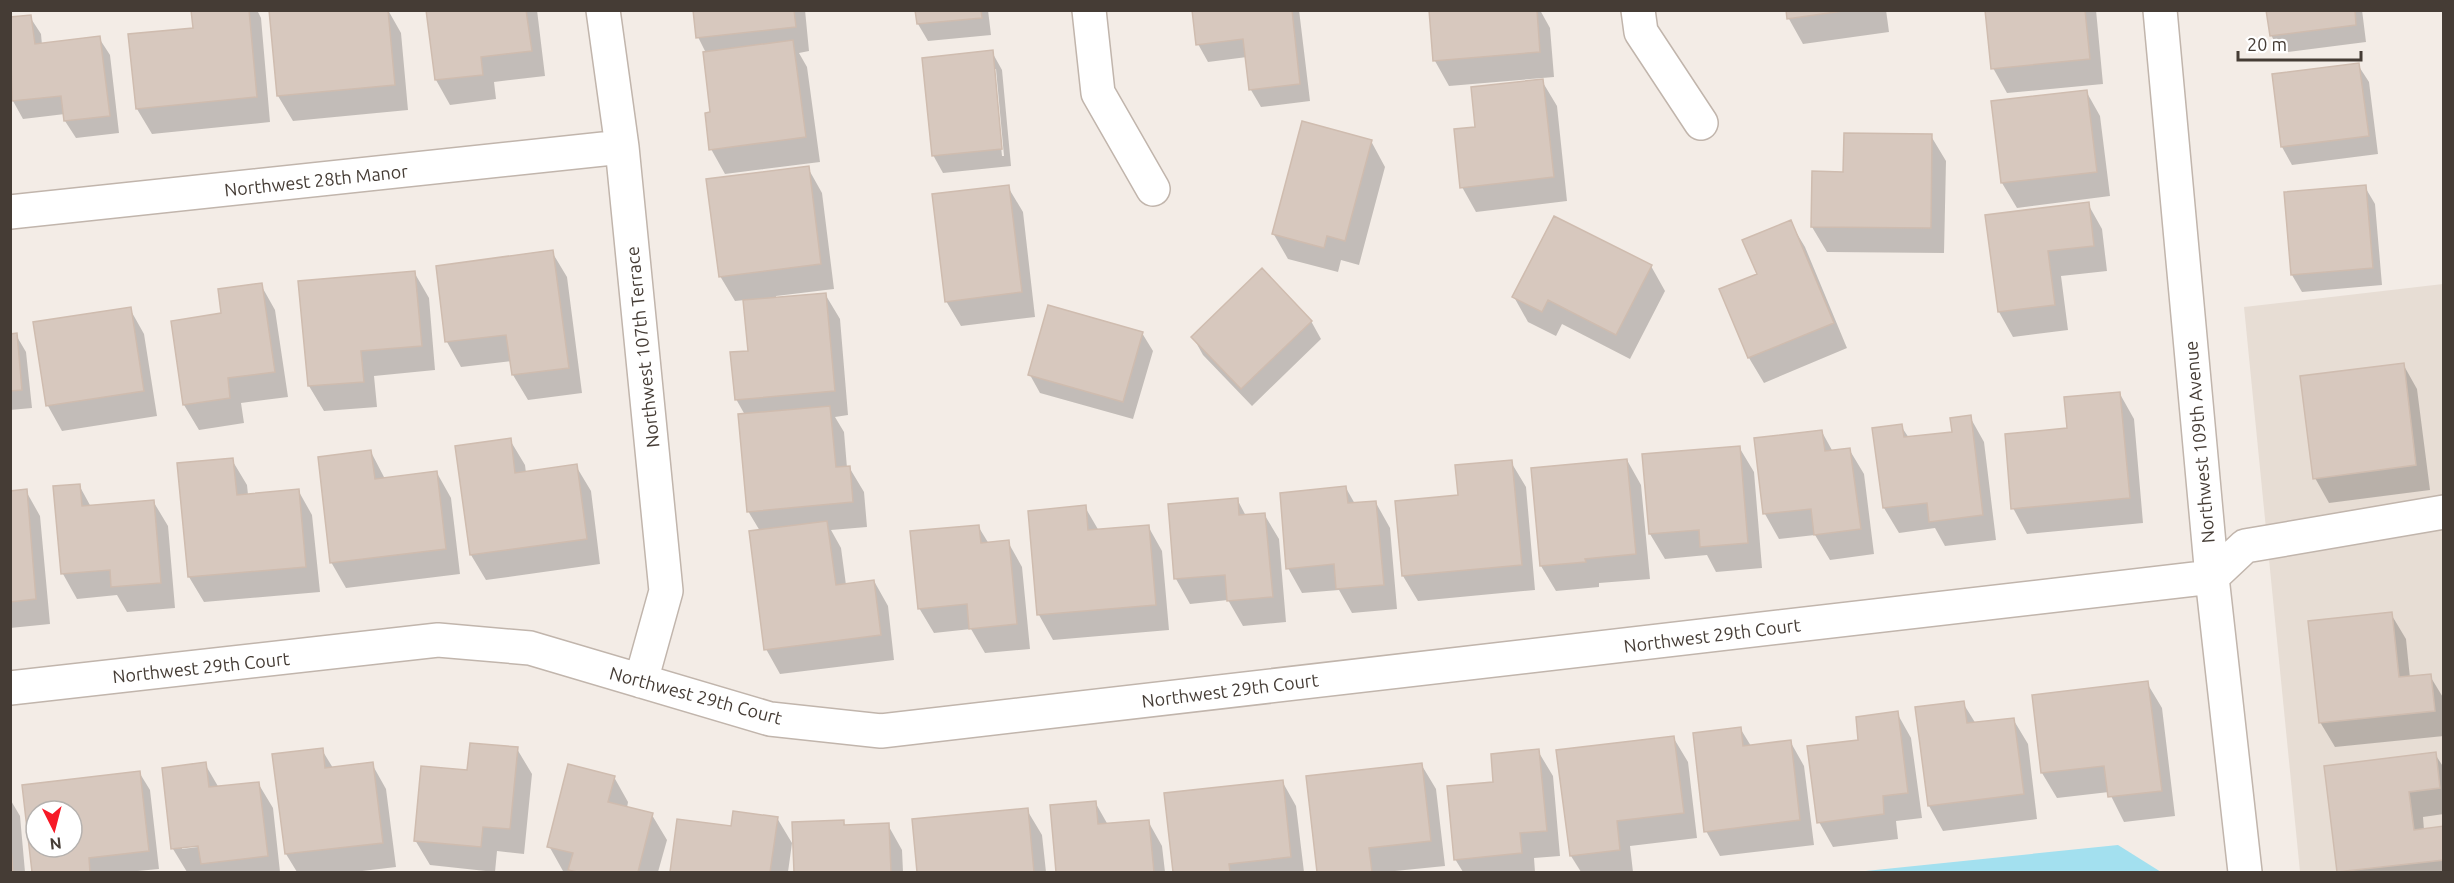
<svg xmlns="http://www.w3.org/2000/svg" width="2454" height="883" font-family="Ubuntu,sans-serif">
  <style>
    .residential { fill: #e7ddd4 }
    .water { fill: #a3e0ef }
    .shadow { fill: #0003; fill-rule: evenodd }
    .building { fill: #d7c8be; stroke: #cfbcaf; stroke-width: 1.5; fill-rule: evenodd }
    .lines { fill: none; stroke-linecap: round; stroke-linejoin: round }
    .street-casing { stroke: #c1b5ac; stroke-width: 36 }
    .street { stroke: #fff; stroke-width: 33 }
    .labels { text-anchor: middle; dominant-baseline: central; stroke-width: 6; stroke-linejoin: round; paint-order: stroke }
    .street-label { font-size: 18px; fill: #453c35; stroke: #fff }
  </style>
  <rect width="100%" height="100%" fill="#f3ece6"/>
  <path class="residential" d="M2443,284V872H2300L2244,307Z"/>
  <path class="water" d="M2118,845L2161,872H1856Z"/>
  <path class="shadow" d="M192,10H257L261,18L270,122L152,134L137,109L194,29Z
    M357,10H388L401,33L408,110L293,121L278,96Z
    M427,10H537L545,76L494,82L496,99L450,105L436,80Z
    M694,10H805L809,51L799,53L807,67L820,162L725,174L711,149L712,114L706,53L698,37Z
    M917,10H988L991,35L928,41L918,24Z
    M1194,10H1299L1310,101L1261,107L1251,90L1247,57L1208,62L1198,44Z
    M1431,10H1540L1550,28L1554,77L1449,86L1435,61Z
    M1788,10H1886L1889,32L1803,44L1789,19Z
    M1987,10H2096L2103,84L2007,93L1993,68Z
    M2268,10H2362L2366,42L2281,53L2271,35Z
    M30,17L41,34L42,45L99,38L110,55L119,133L76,138L65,121V114L23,119L13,101L10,78V19Z
    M992,52L1002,70L1011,166L943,173L933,155ZM993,69H996L1004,156H1002Z
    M2358,65L2369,82L2378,154L2292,165L2282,147L2274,76Z
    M1542,81L1557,106L1567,201L1476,212L1462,187L1477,128Z
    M2086,91L2100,116L2110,196L2017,208L2002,183Z
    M1931,136L1946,161L1944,253L1827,252L1812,227L1844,174Z
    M1371,141L1385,167L1359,265L1341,260L1338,272L1288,259L1273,233Z
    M808,168L822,193L834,289L776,296V299L825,294L840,319L848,415L835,417L844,432L847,468L849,467L864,492L867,527L831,530L841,548L846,585L874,581L888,606L894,660L780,674L766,649L760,531L748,511L745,415L736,399L750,352L745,300L735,301L720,276Z
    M1008,187L1023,212L1035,317L961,326L946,301Z
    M2365,187L2375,204L2382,285L2302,292L2292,275Z
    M2088,204L2102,229L2107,271L2061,276L2068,330L2013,337L1999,312L1987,216Z
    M1790,222L1805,247L1847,348L1764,383L1749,358L1721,290L1759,275Z
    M552,252L567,277L582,393L528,400L513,375L512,361L461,367L447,342L437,267Z
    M1651,266L1665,291L1630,359L1562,324L1556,336L1528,322L1514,297Z
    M414,272L429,298L435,370L374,376L377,407L324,411L309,386L300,283Z
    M261,285L275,310L288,397L241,403L244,423L199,430L184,405L223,314Z
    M130,309L144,334L157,416L62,431L48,406L35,323Z
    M1311,321L1321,339L1252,406L1203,355L1193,337Z
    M1142,333L1153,351L1133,419L1040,393L1030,375Z
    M10,335H16L26,352L32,408L10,410Z
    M2403,364L2417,389L2430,490L2329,503L2315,478Z
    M2120,394L2134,419L2143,523L2027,534L2013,508L2068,429Z
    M1970,417L1984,442L1996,540L1945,546L1935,528L1899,533L1884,508L1901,426L1909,438L1954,433Z
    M1822,432L1833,452L1849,449L1864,474L1874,554L1830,560L1815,535L1779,539L1765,514L1756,439Z
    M510,440L525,465L526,473L576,466L591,491L600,564L486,580L471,555Z
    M1739,447L1754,472L1762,568L1716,572L1707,555L1665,559L1650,534Z
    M371,452L385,479L437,473L451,498L460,574L346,588L331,562Z
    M232,460L247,485L248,495L298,490L312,515L320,592L204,602L189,577Z
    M1627,460L1641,485L1650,579L1599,583V587L1556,591L1541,566Z
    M1511,462L1526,487L1535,590L1418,601L1403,576L1397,502L1460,496Z
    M79,485L91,507L153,501L168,526L175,608L127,612L117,595L77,599L63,574Z
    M1346,488L1355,504L1376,503L1390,528L1397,609L1352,613L1339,590L1302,593L1288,568Z
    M26,491L40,516L50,624L10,628V492Z
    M1237,499L1246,516L1264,514L1279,539L1286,622L1243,626L1228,600L1190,604L1176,579Z
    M1085,507L1099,531L1148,526L1162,551L1169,630L1053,640L1039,615L1030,512Z
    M978,526L989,544L1008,542L1022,567L1030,649L985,653L971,629L934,633L919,608Z
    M2391,614L2406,639L2410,678L2430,676L2444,699V736L2335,747L2320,722Z
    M2147,683L2162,708L2175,816L2124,822L2109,792L2057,798L2042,773Z
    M1963,703L1976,724L2013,719L2028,744L2037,819L1943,831L1929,806L1916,708Z
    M1897,713L1911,738L1922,818L1896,821L1898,839L1833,847L1819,822L1860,741Z
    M1740,728L1751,746L1790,741L1804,766L1814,845L1720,856L1706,831Z
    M1673,737L1688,762L1697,838L1630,846L1633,872H1581L1571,856Z
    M517,749L532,774L524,854L497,851L495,872L430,865L415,840L469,772Z
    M322,750L333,768L372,764L386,789L396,867L354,872H297L286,854Z
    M1538,751L1553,776L1560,856L1534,858L1535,872H1463L1455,859Z
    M2435,754L2444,768V814L2423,817L2424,830L2444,828V872H2338L2325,767Z
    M205,764L219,788L258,783L273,808L280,872H187L173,849ZM206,843V846L182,849V846Z
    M1421,764L1436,789L1445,866L1385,872H1318L1307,778Z
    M139,772L150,790L159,869L127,872H33L23,786ZM36,811H72V847H36Z
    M614,777L628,802L627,808L652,815L667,840L658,872L563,871L549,846Z
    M1282,781L1296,806L1304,872H1174L1166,794Z
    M10,799L20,816L25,872H10Z
    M1095,802L1108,825L1148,821L1162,846L1165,872H1057L1052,806Z
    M1027,810L1042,835L1046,872H918L914,821Z
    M777,818L792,843L788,872H672L679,821L733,828Z
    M843,821L846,826L888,825L902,850L903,872H795L793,824Z"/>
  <path class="building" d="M191,10H249L257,97L136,109L128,34L193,28Z
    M269,10H388L395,85L277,96Z
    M426,10H526L532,51L481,57L483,75L435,80Z
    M693,10H794L796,27L696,38Z
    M915,10H981L982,18L917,24Z
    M1192,10H1292L1300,84L1249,90L1243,39L1196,45Z
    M1429,10H1537L1540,52L1433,61Z
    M1786,10H1850L1787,19Z
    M1985,10H2085L2090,59L1991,69Z
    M2266,10H2355L2356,25L2270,36Z
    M31,15L35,44L100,36L110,116L64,121L61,96L12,101L10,17Z
    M793,40L806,137L709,150L705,113L710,112L703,52Z
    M993,50L1002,149L932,156L922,58Z
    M2359,63L2369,136L2281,147L2272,74Z
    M1543,79L1554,177L1460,188L1454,129L1475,127L1471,87Z
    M2087,90L2097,172L2001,183L1991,101Z
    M1302,121L1372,140L1345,241L1327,236L1324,248L1272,234Z
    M1844,133L1932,134L1931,228L1811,227L1812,171L1843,172Z
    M809,166L821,264L719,277L706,179Z
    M1009,185L1022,292L945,302L932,194Z
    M2366,185L2373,268L2291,275L2284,192Z
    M2089,202L2094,246L2048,251L2055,305L1998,312L1985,215Z
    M1554,216L1652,265L1616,335L1548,300L1542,312L1512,297Z
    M1791,220L1834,323L1748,358L1719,289L1757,274L1742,240Z
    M553,250L569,368L512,375L506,335L445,342L436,266Z
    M1262,268L1312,321L1241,389L1191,337Z
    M415,271L422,346L361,351L364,382L308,386L298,281Z
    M262,283L275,372L228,378L230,398L183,405L171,321L221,313L218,289Z
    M826,293L835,391L735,400L730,352L748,351L743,300Z
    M1048,305L1143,332L1123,402L1028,375Z
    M131,307L144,391L46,406L33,322Z
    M17,333L22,390L10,391V334Z
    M2404,363L2416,465L2313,479L2300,376Z
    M2120,392L2130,498L2011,509L2005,434L2067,428L2064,397Z
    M830,406L836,467L850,466L853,502L747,512L738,414Z
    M1971,415L1983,515L1929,522L1927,503L1883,508L1872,428L1902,424L1904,437L1952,432L1950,418Z
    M1822,430L1825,451L1850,448L1861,529L1814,535L1811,509L1763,514L1754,438Z
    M511,438L515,473L577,464L587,539L470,555L455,446Z
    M1740,446L1748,543L1700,547L1699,530L1649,534L1642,454Z
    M371,450L375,479L437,471L446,549L330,563L318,457Z
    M233,458L237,495L299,489L306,567L188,577L177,463Z
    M1627,459L1636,554L1585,559L1586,562L1540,566L1531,468Z
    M1512,460L1522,565L1402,576L1395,501L1458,495L1455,465Z
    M80,484L82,506L154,500L161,583L111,587L110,570L61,574L53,486Z
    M1346,486L1348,503L1376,501L1384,585L1336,589L1334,564L1286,569L1280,493Z
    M27,489L36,599L10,602V491Z
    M1238,498L1239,515L1265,513L1273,597L1227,601L1225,575L1174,579L1168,504Z
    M1086,505L1088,530L1149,525L1156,605L1037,615L1028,511Z
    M827,521L836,585L874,580L881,635L764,650L749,531Z
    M979,525L981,543L1009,540L1017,624L969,629L967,604L918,609L910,531Z
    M2392,612L2399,677L2431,674L2435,711L2319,723L2308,621Z
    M2148,681L2162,791L2108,797L2104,766L2041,773L2032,695Z
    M1964,701L1967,723L2014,718L2024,794L1928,806L1915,707Z
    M1898,711L1908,793L1883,796L1884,814L1817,823L1807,746L1858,740L1856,717Z
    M1741,727L1743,746L1791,740L1800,820L1704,832L1693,733Z
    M1674,736L1684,813L1617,821L1620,850L1570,856L1556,750Z
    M470,743L518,747L510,829L483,827L481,847L414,841L421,766L467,770Z
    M323,748L325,768L373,762L383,843L285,854L272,754Z
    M1539,749L1547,831L1520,833L1522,853L1454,860L1447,786L1493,782L1491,754Z
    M2436,752L2440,788L2409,792L2414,830L2444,826V860L2337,872L2324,766Z
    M206,762L209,787L259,782L268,856L201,864L198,846L171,849L162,768Z
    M1422,763L1431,841L1369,848L1372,872H1317L1306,776Z
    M568,764L615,776L608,802L653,813L638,872H577L568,870L573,853L547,847Z
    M140,771L149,851L89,858L90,872H32L22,785ZM36,811H72V847H36Z
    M1283,780L1291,857L1229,864L1230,872H1173L1164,793Z
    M1096,801L1098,824L1149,820L1154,872H1056L1050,805Z
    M1028,808L1034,872H917L912,819Z
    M733,811L778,817L770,872H670L677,819L731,826Z
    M844,820V825L889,823L891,872H794L792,822Z
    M10,838L13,872H10Z"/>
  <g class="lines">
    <g class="street-casing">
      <path id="street" d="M603,10L622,147L666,591L641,681
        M1089,10L1098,93L1153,189
        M1638,10L1641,32L1701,123
        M2160,10L2212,577L2245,872
        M10,212L622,147
        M10,688L438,640L530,648L770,719L881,731L2212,577L2245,546L2444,512"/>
    </g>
    <use href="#street" class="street"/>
  </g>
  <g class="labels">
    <g class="street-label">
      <text transform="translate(316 180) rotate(-6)">Northwest 28th Manor</text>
      <text transform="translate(642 347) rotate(-96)">Northwest 107th Terrace</text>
      <text transform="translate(2199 442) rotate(-95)">Northwest 109th Avenue</text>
      <text transform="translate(1712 635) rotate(-7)">Northwest 29th Court</text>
      <text transform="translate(201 667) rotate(-6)">Northwest 29th Court</text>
      <text transform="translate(1230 690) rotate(-7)">Northwest 29th Court</text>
      <text transform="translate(696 695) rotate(15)">Northwest 29th Court</text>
    </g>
  </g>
  <rect width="2454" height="883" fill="none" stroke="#453c35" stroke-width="24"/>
  <g transform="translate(54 829) rotate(174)"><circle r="28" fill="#ffffff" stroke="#b5b1ae" stroke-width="1.5"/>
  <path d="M0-4.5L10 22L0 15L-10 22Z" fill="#f61926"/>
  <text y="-9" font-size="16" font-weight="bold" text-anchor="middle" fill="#453c35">N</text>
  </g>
  <path d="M2238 51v9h123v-9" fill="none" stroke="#453c35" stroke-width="3"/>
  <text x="2247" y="51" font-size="18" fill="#453c35" stroke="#ffffff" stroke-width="4.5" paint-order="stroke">20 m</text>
</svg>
